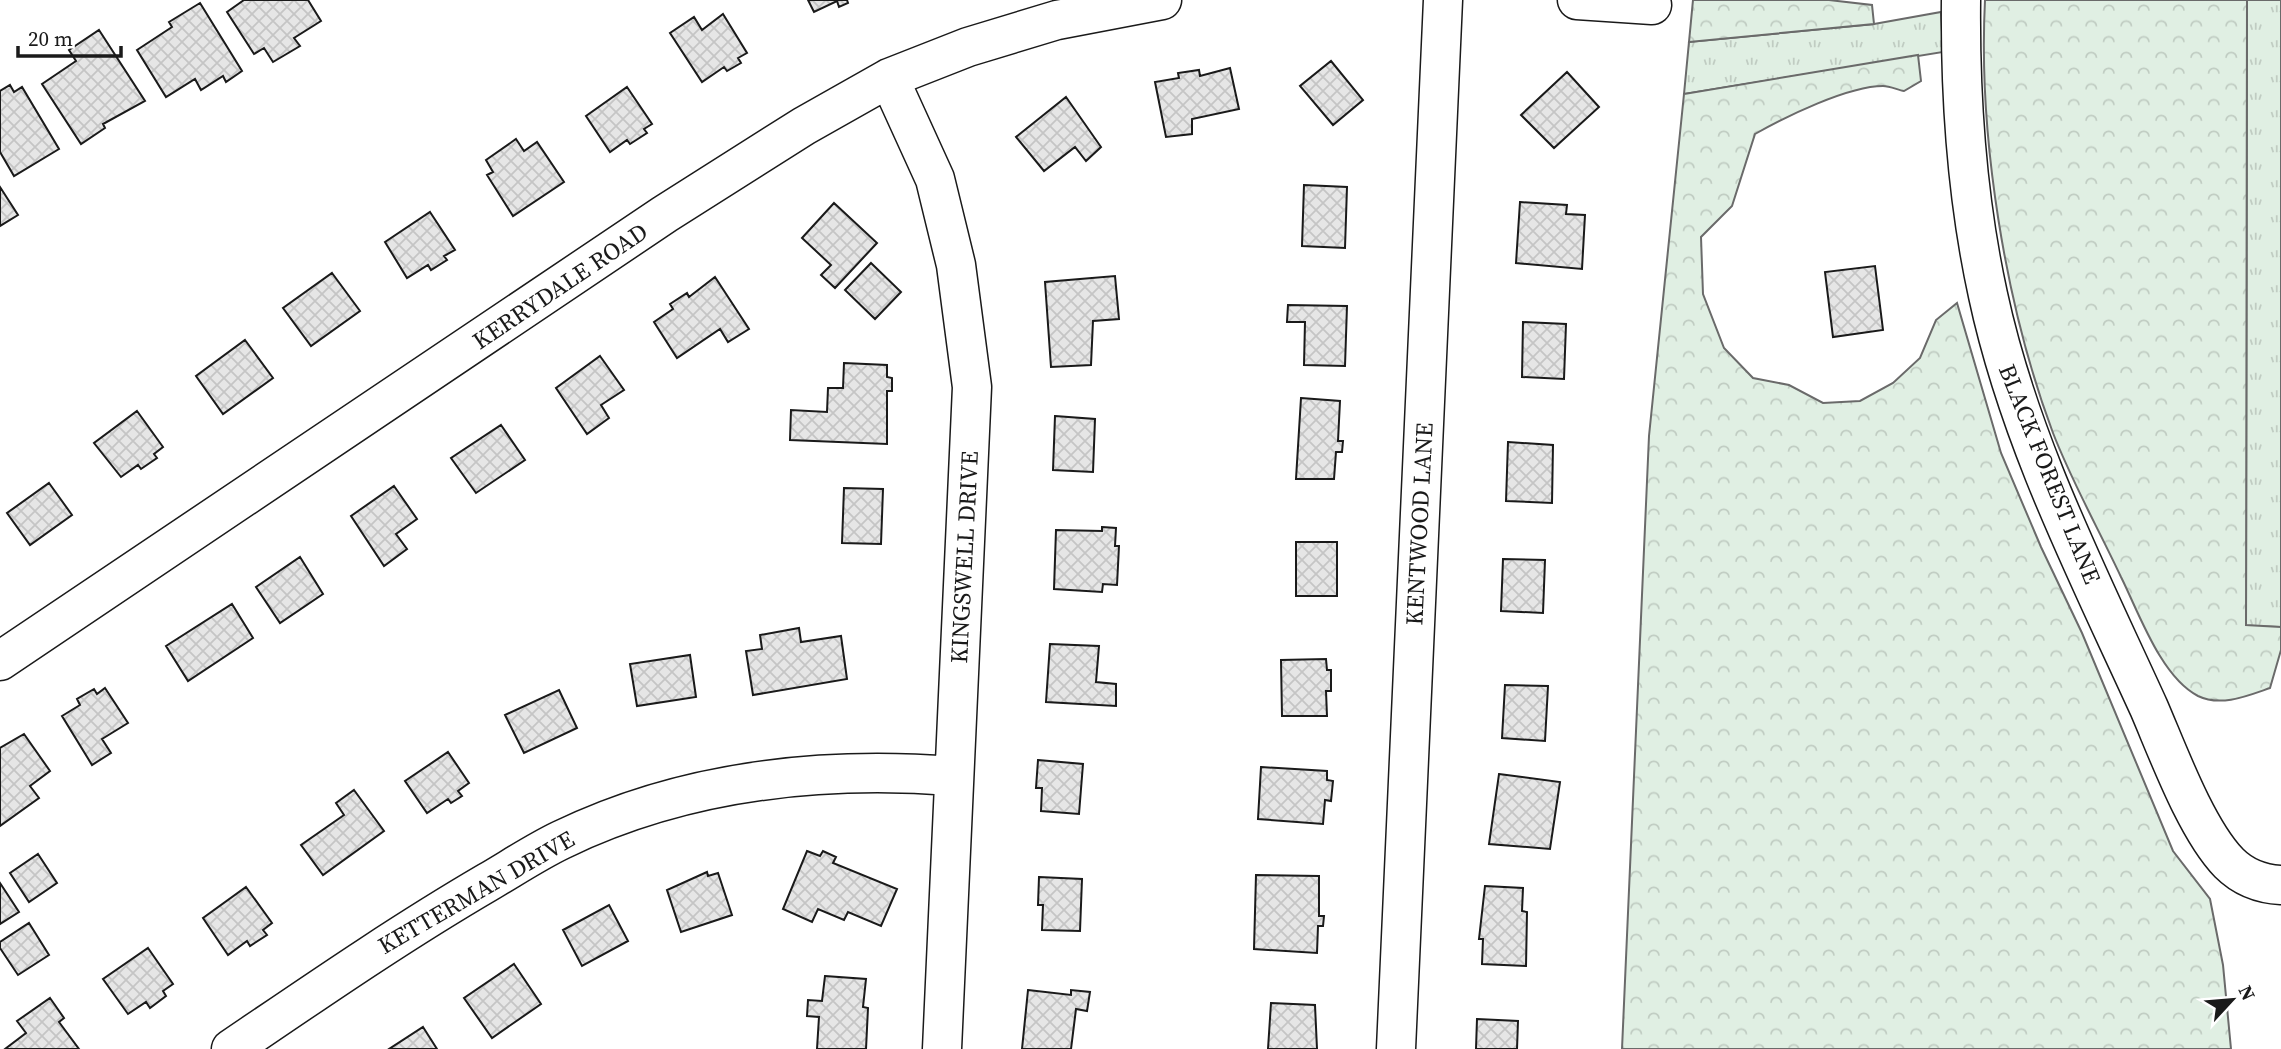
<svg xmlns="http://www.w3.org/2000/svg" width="2281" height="1049" font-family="'Source Serif 4',serif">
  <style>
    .grass { fill: url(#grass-tufts); stroke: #6a6a6a; stroke-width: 2 }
    .forest { fill: url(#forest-crowns); stroke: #6a6a6a; stroke-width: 2 }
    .building { fill: url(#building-cross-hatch); stroke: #1a1a1a; stroke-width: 2 }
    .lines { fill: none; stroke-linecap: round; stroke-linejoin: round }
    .minor-casing { stroke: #1a1a1a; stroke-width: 41 }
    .minor { stroke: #fff; stroke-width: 38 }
    .labels { text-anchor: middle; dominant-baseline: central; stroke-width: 5; stroke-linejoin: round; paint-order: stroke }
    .street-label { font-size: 24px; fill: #1a1a1a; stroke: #fff }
  </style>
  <defs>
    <pattern id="grass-tufts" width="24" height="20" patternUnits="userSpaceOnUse" patternTransform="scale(1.75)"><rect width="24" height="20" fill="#e0efe3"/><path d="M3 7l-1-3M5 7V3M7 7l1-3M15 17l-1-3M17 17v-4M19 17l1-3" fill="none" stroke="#c0ccc2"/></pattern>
    <pattern id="forest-crowns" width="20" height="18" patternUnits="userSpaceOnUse" patternTransform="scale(1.75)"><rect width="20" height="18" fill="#e0efe3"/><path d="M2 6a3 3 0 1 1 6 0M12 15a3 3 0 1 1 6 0" fill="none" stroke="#c0ccc2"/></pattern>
    <pattern id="building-cross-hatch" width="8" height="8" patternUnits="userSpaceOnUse" patternTransform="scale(1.75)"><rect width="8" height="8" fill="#e6e6e6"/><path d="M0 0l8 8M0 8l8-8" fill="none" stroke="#c5c5c5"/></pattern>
  </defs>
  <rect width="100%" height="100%" fill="#fff"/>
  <path class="grass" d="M2247,0H2281V627L2246,626Z
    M1941,12L1943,52L1684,94L1689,42L1874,24Z"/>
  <path class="forest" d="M1693,0H1829L1872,5L1874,24L1689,42Z
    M1985,0H2247L2246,625L2281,627V650L2270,688C2247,696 2221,707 2198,696C2161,677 2139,613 2121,577C2099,530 2072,482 2053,433C2005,305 1978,136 1985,0Z
    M1918,55L1921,81L1904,91C1898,90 1890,86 1883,86C1848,86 1785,117 1755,134L1732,206L1701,237L1703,294L1724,348L1753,378L1789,385L1823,403L1860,401L1893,383L1920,358L1936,320L1957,303L2001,453L2041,547L2082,633L2173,851L2210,899L2223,965L2231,1049H1622L1649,436L1684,94Z"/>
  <path class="building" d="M244,0H308L321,21L294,38L300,46L273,62L264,48L254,54L227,12Z
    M808,0H847L848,3L839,7L837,1L814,12Z
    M200,3L242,71L226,82L223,76L201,90L195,79L166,97L137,50L172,27L169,22Z
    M723,14L747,53L738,58L741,63L727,71L724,67L702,82L670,33L694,17L702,30Z
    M99,30L145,101L103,124L105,128L81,144L42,84L76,61L69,50Z
    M1331,61L1363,100L1333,125L1300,86Z
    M1230,68L1239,109L1192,119V134L1166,137L1155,82L1179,78L1178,73L1199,70L1200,76Z
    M1567,72L1599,107L1554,148L1521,115Z
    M10,85L14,92L22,87L59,149L14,176L0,152V91Z
    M627,87L652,124L644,129L647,133L630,144L627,140L610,152L586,116Z
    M1066,97L1101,147L1086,161L1075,147L1044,171L1016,137Z
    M516,139L524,151L537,142L564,182L513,216L487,175L493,172L486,160Z
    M1304,185L1347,187L1345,248L1302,246Z
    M0,187L18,215L0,226Z
    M1520,202L1567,205L1566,214L1585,215L1582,269L1516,263Z
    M834,203L877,243L835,288L821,275L831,265L802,238Z
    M430,212L455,250L444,256L447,260L431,270L428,265L407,278L385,242Z
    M871,263L901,292L875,319L845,290Z
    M1875,266L1883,330L1833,337L1825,272Z
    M332,273L360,311L311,346L283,308Z
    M1115,276L1119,319L1093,321L1091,365L1051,367L1045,282Z
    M715,277L749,329L728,342L720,329L677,358L654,322L673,309L670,304L687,293L689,297Z
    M1288,305L1347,306L1345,366L1304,365L1305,322H1287Z
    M1523,322L1566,324L1564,379L1522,377Z
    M245,340L273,378L223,414L196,376Z
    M600,356L624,390L601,405L609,418L587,434L556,388Z
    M844,363L887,365V377L892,378V391H887V444L790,440L791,410L827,412L828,388H843Z
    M1301,398L1340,401L1338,441H1343L1342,452H1336L1334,479H1296Z
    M137,411L163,447L154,454L157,458L141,469L138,465L121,477L94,443Z
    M1055,416L1095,419L1093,472L1053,470Z
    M501,425L525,460L476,493L451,458Z
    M1508,442L1553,445L1552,503L1506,501Z
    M49,483L72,515L30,545L7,513Z
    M394,486L417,519L396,534L407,549L384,566L351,516Z
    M844,488L883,489L881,544L842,543Z
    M1102,527L1116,528L1115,546H1119L1117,585L1103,584L1102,592L1054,589L1056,530L1102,531Z
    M1296,542H1337V596H1296Z
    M300,557L323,594L280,623L256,587Z
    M1503,559L1545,560L1543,613L1501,611Z
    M232,604L253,638L188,681L166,646Z
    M799,628L801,642L841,636L847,679L753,695L746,651L762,649L760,635Z
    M1050,644L1099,646L1096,682L1116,684V706L1046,702Z
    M690,655L696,697L637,706L630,664Z
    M1326,659L1327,670H1331V691H1326L1327,716H1282L1281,660Z
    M1505,685L1548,686L1545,741L1502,738Z
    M105,688L128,723L102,739L111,753L92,765L62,716L80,705L77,699L94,689L97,694Z
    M559,690L577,728L524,753L505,715Z
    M24,734L50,771L30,786L39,798L0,826V748Z
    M448,752L469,783L458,791L462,796L451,803L448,799L427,813L405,781Z
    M1038,760L1083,764L1079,814L1041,811L1042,788H1036Z
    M1261,767L1327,771V780L1333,781L1331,801L1325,800L1323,824L1258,819Z
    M1499,774L1560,782L1550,849L1489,844Z
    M354,790L384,831L323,875L301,845L344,815L336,803Z
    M807,851L820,856L823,851L836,857L833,863L897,889L881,926L848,912L844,920L818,909L812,922L783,909Z
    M38,854L57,883L29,902L10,873Z
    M707,872L708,876L718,873L732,915L681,932L667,890Z
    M1256,875L1319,876V916H1324L1323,926H1318L1317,953L1254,949Z
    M1039,877L1082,879L1080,931L1042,930L1043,905H1038Z
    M0,883L19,912L0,924Z
    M1485,886L1523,888L1522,911L1527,912L1526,966L1482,964L1483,939H1479Z
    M246,887L272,923L263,930L267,935L250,946L247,941L228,955L203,918Z
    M609,905L628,941L582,966L563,930Z
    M29,923L49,955L18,975L0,948V942Z
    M148,948L173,984L163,991L166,996L150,1008L146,1002L128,1014L103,979Z
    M514,964L541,1004L492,1038L464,998Z
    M825,976L866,979L863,1007L868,1008L866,1049H817L819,1017L807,1016L808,1000L822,1001Z
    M1028,990L1071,995V990L1090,992L1087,1011L1076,1009L1071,1049H1022Z
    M50,998L64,1018L59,1022L79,1049H5L26,1033L17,1021Z
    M1271,1003L1315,1005L1317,1049H1268Z
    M1477,1019L1518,1021L1517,1049H1476Z
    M423,1027L437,1049H389Z"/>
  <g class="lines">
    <g class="minor-casing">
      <path id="minor" d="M1577,0L1652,5
        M1961,0C1960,98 1967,199 1988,295C2019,440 2088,574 2149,708C2168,752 2196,829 2229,863C2243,877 2261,884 2281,885
        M889,78L935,179L956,265L972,387L942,1049
        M0,661L665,214L804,126L889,78L968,47L1057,20L1162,0
        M231,1049C315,992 399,934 488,882C512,868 536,852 561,840C683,781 819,766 953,776
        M1396,1049L1443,0"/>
    </g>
    <use href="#minor" class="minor"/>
  </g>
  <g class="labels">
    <g class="street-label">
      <text transform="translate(560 286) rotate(-34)">KERRYDALE ROAD</text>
      <text transform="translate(2050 474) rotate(68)">BLACK FOREST LANE</text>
      <text transform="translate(1419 524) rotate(-87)">KENTWOOD LANE</text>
      <text transform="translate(964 557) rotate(-87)">KINGSWELL DRIVE</text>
      <text transform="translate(476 892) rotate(-30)">KETTERMAN DRIVE</text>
    </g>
  </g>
  <g transform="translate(2232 1000) rotate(64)" stroke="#ffffff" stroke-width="5" paint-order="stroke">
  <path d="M0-5L12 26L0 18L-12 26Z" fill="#1a1a1a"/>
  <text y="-10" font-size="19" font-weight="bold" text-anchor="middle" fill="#1a1a1a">N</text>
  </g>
  <path d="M18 46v10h103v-10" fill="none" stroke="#1a1a1a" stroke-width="3.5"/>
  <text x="28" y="46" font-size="21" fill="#1a1a1a" stroke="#ffffff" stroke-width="5" paint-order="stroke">20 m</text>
</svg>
